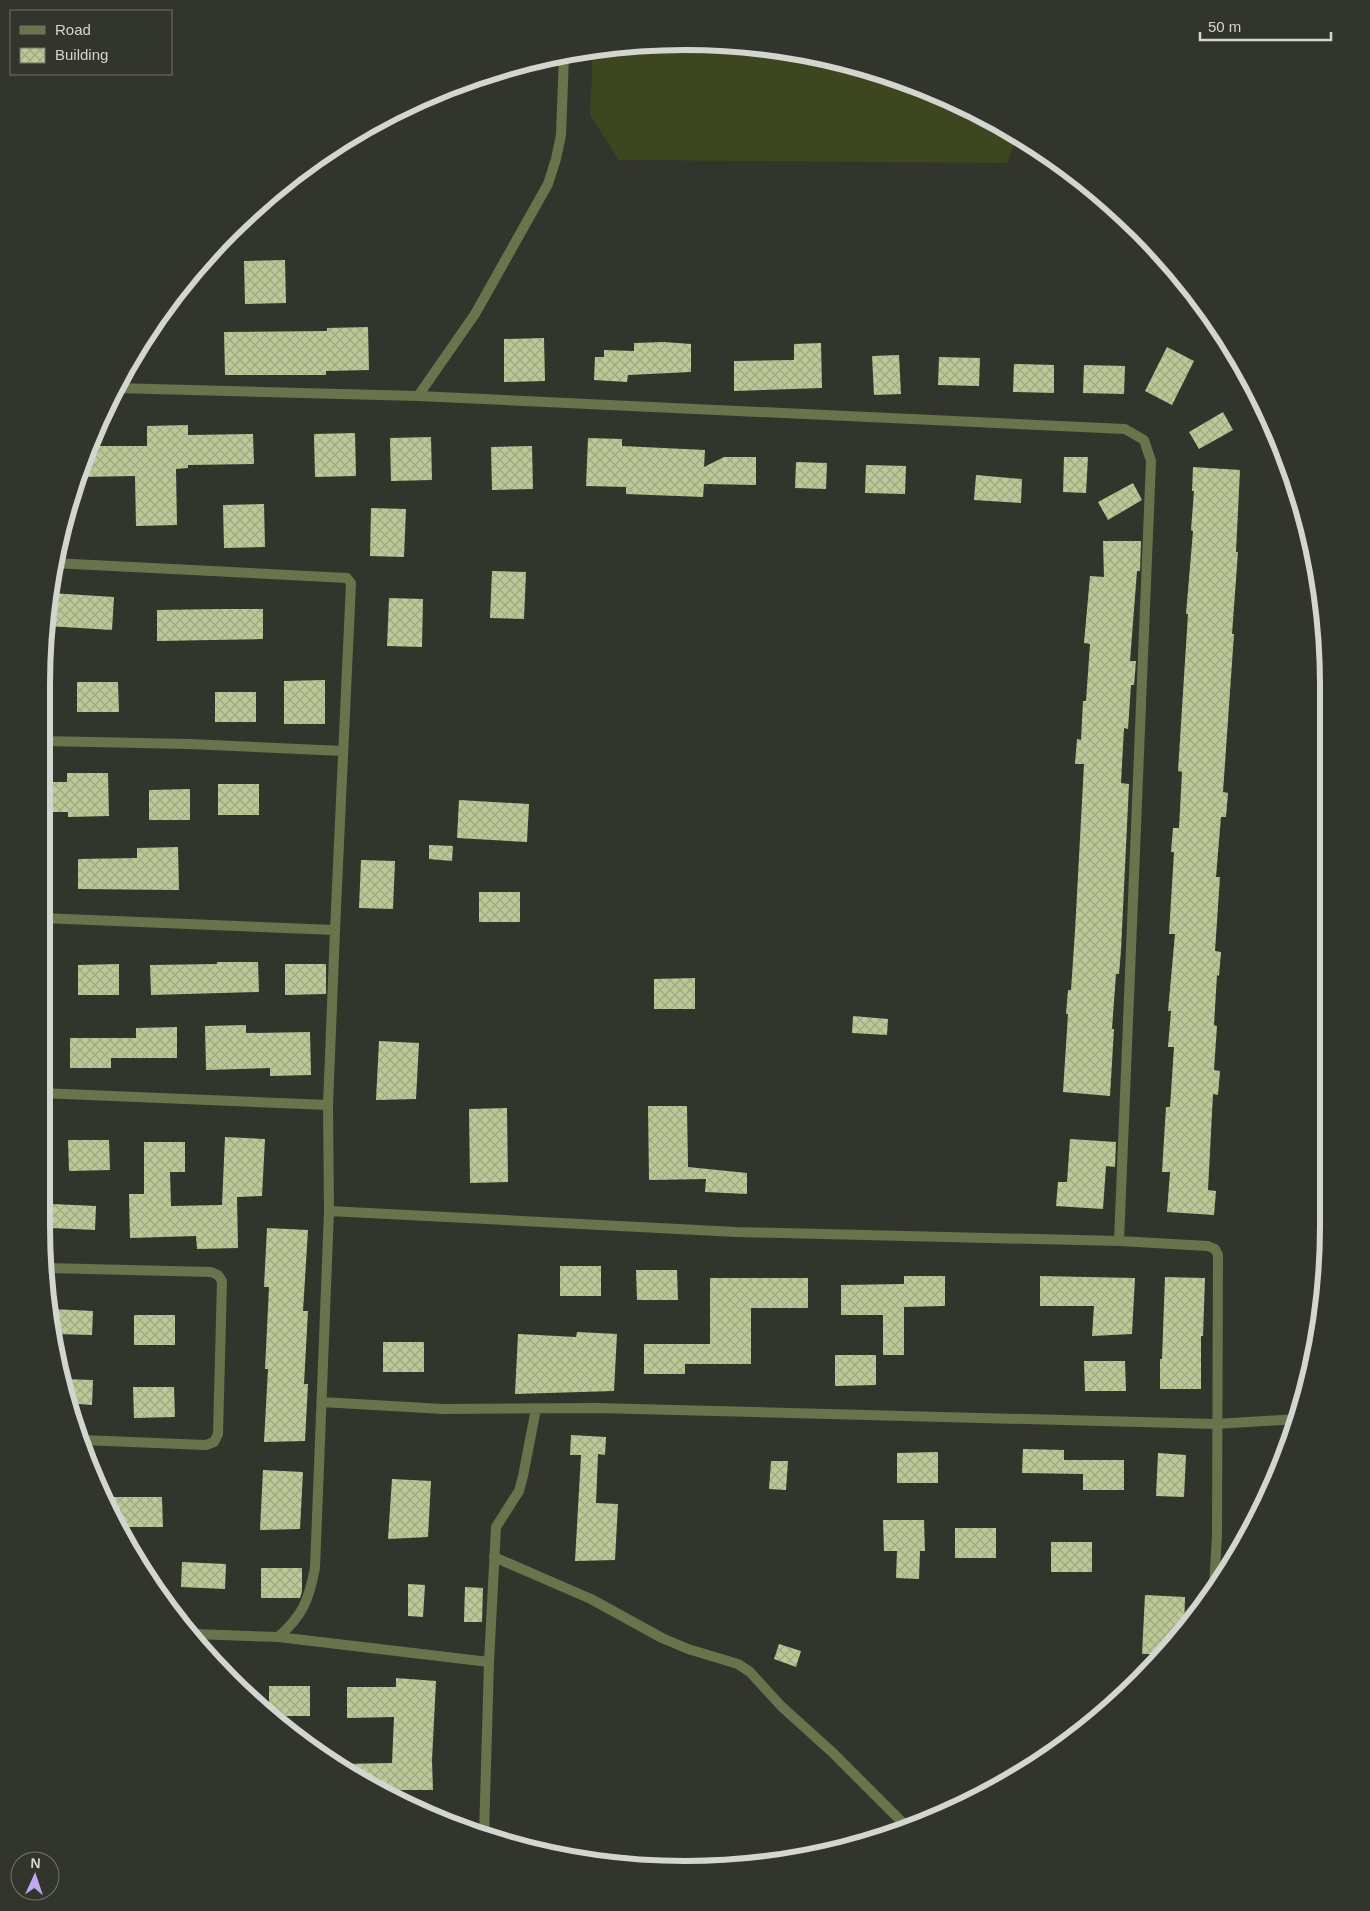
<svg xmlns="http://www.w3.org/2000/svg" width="1370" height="1911" font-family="Helvetica,sans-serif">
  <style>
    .pitch { fill: #3d461f }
    .building { fill: url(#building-cross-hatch) }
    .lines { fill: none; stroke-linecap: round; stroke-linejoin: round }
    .street { stroke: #69734c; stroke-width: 10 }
    .rim { fill: none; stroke: #d3d5cf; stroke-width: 6 }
  </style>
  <defs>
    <pattern id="building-cross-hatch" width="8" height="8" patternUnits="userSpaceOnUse" patternTransform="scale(1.25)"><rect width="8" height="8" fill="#bcc997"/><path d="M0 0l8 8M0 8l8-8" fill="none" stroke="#9da781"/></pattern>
  </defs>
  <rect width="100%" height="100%" fill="#32352b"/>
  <path class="pitch" d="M727,43L852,63L970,108L1017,137L1007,163L619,160L590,115L593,49L601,47Z"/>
  <path class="building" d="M285,260L286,303L245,304L244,261Z
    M368,327L369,370L326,371V375H225L224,332L327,331V328Z
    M544,338L545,381L504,382V339Z
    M664,342L691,344V372L628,375L627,382L594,380L595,357H604V350L634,351V343Z
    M821,343L822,388L734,391V361L794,360V344Z
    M1167,347L1194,361L1172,405L1145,391Z
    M899,355L901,394L874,395L872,356Z
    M939,357L980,358L979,386L938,385Z
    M1014,364L1054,365V393L1013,392Z
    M1084,365L1125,366L1124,394L1083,393Z
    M1223,412L1233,430L1199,449L1189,432Z
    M188,425V435L253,434L254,464L188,465V468L176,469L177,525L136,526L135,476L81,477V469L88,446H147V426Z
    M355,433L356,476L315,477L314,434Z
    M431,437L432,480L391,481L390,438Z
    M588,438L622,439V446L705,450L704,467L724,457H756V485L704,484L703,497L626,494V487L586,486Z
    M532,446L533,489L492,490L491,447Z
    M1064,457H1088L1086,493L1063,492Z
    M796,462L827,463L826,489L795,488Z
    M866,465L906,466L905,494L865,493Z
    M1193,467L1240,470L1236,552H1238L1232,634H1234L1223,792L1228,793L1226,817H1221L1216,877H1220L1215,951L1221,952L1219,976L1217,975L1214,1025L1217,1026L1214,1070L1220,1071L1218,1095L1213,1094L1208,1190L1216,1191L1214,1215L1167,1212L1170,1172H1162L1166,1107H1170L1174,1047H1168L1171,1011H1168L1175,934H1169L1174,852H1171L1173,828H1179L1182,772L1178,771L1188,614H1186L1193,531L1191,530L1194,491H1192Z
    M976,475L1022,479L1021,503L974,500Z
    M1133,483L1142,500L1108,520L1098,502Z
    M264,504L265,547L224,548L223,505Z
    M371,508L406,509L404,557L370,556Z
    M1103,541H1141L1140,571H1137L1130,661H1136L1134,685H1131L1128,729L1124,728L1121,783L1129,784L1121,950L1119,974H1116L1112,1029H1114L1110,1096L1063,1092L1068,1014H1066L1068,990H1071L1075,931L1084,764H1075L1077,739L1081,740L1083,701H1086L1090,644L1084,643L1090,576L1104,577Z
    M492,571L526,572L524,619L490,618Z
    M50,593L114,597L112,630L47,626Z
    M389,598L423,599L422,647L387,646Z
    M222,609H263V639L157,641V610Z
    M325,680V724H284V681Z
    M77,682H118L119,712H77Z
    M215,692H256V722H215Z
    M67,773H108L109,816L68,817V812H41V782H67Z
    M218,784H259V815H218Z
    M190,789V820H149V790Z
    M459,800L529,804L527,842L457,838Z
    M429,845L453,846L452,861L429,859Z
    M178,847L179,890L78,889V859L137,858V848Z
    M361,860L395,861L393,909L359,908Z
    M479,892H520V922H479Z
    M217,962H258L259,992L151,995L150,965L217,964Z
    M119,964V995H78V965Z
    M285,964H326V994L285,995Z
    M695,978V1009H654V979Z
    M853,1016L888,1019L887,1035L852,1033Z
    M246,1025V1033L310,1032L311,1075L270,1076V1068L206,1070L205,1026Z
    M177,1027V1058H111V1068H70V1038H136V1028Z
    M379,1041L419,1043L416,1099L376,1100Z
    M648,1106H687L688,1167L747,1173V1194L705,1192L706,1179L649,1180Z
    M507,1108L508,1182L470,1183L469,1109Z
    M225,1137L265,1139L262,1196L237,1197L238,1248L197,1249L196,1236L130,1238L129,1194H144V1142H185V1172H170L171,1206L222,1205Z
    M1070,1139L1116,1142L1115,1167L1106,1166L1103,1209L1056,1206L1058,1182H1067Z
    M68,1140H109L110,1170L69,1171Z
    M52,1204L96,1206L95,1230L51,1228Z
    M267,1228L308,1230L303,1311H308L304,1384H308L305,1441L264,1442L268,1369H265L269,1287H264Z
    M560,1266H601V1296H560Z
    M636,1270H677L678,1300H637Z
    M904,1276H945V1306L904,1307V1355H883V1315H841V1285L904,1284Z
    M1040,1276L1135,1278L1132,1334L1092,1336L1094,1306H1040Z
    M1165,1277L1205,1278L1203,1336H1201V1389H1160V1359H1162Z
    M710,1278H808V1308H751V1364H685V1374H644V1344H710Z
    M52,1309L93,1311L92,1335L55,1334Z
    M134,1315H175V1345H134Z
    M577,1332L617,1334L614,1391L515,1394L518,1334L576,1337Z
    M383,1342H424V1372H383Z
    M835,1355H876V1385L835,1386Z
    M1084,1361H1125L1126,1391H1085Z
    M61,1379L93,1380L92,1405L67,1403L63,1393Z
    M133,1387H174L175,1417L134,1418Z
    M571,1435L606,1437L605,1455L598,1454L596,1503L618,1504L615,1560L575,1561L581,1455H570Z
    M1023,1449L1064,1450V1460H1124V1490H1083V1474L1022,1473Z
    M938,1452V1483H897V1453Z
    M1158,1453L1186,1455L1184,1497L1156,1496Z
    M771,1461H788L786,1490L769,1489Z
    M263,1470L303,1472L300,1529L260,1530Z
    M392,1479L431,1481L428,1537L388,1539Z
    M102,1497H162L163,1527H117L108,1510Z
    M883,1520H924L925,1551H920L919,1579L896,1578L897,1551H884Z
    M955,1528H996V1558H955Z
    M1051,1542H1092V1572H1051Z
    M182,1562L226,1564L225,1589L181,1587Z
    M261,1568H302V1591L300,1598H261Z
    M408,1584L425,1585L423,1617L408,1616Z
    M465,1587L483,1588L482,1622H464Z
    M1145,1595L1185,1597L1184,1631L1162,1654H1142Z
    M779,1644L801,1651L796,1667L774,1659Z
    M396,1678L436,1681L432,1760L433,1790H380L341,1764L392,1763L394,1717L347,1718V1687H396Z
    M269,1686H310V1716H269Z"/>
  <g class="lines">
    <path class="street" d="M115,388L418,396L1125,429L1144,440L1151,461L1119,1241
      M418,396L475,314L548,184L556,159L561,135L564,55
      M53,563L347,578L351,583L335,930
      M41,741L189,744L343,751
      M41,918L335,930L328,1105L329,1211L315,1568C309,1599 303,1616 278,1637
      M41,1093L328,1105
      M329,1211L736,1232L1119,1241L1208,1246L1215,1249L1218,1255L1217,1535L1214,1588
      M47,1268L211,1272L218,1275L222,1281L218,1434L214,1442L206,1445L81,1440
      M322,1402L443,1409L596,1408L1216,1424L1297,1419
      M494,1557L591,1599L662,1638L688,1649L738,1664L750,1672L781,1706L832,1752L907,1827
      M194,1634L278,1637L489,1662L484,1835
      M489,1662L496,1527L519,1491L523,1476L536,1409"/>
  </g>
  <path d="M0 0H1370V1911H0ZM685 50H685A635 635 0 0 1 1320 685V1226A635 635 0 0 1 685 1861H685A635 635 0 0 1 50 1226V685A635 635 0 0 1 685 50Z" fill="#32352b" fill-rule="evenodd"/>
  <path class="rim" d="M685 50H685A635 635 0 0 1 1320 685V1226A635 635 0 0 1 685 1861H685A635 635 0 0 1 50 1226V685A635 635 0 0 1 685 50Z"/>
  <rect x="10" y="10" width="162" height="65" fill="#32352b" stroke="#72756d"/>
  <rect x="20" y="26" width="25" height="8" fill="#69734c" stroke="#72756d"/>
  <text x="55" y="35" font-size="15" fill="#d3d5cf">Road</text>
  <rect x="20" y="48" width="25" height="15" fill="url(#building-cross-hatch)" stroke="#72756d"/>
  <text x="55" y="60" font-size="15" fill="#d3d5cf">Building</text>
  <g transform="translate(35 1876) rotate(3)"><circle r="24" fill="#32352b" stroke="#72756d"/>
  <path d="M0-4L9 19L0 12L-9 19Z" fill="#c1a8f3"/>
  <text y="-8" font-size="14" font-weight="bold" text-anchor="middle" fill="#d3d5cf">N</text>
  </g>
  <path d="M1200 32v8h131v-8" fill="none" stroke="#d3d5cf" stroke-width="2.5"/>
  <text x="1208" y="32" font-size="15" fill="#d3d5cf" stroke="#32352b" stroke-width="4" paint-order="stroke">50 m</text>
</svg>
